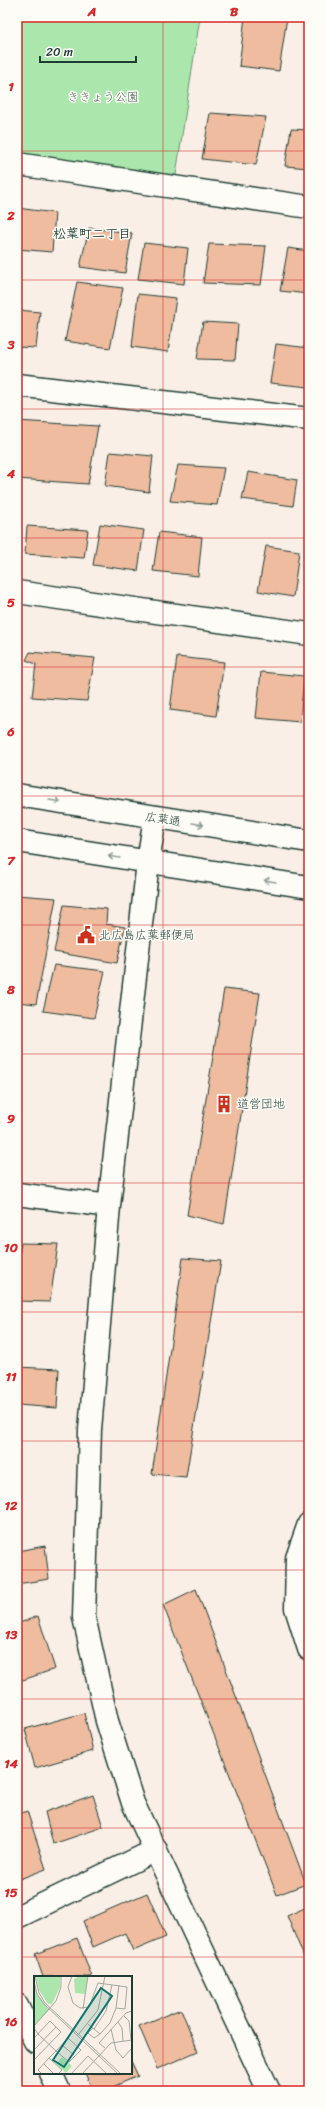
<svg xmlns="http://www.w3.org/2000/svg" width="326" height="2108" font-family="Sriracha,'Klee One',sans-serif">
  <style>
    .green { fill: #abe7ad; stroke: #659270 }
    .building { fill: #efbca0; stroke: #1f3d34 }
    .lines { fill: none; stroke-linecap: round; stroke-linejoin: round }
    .minor-casing { stroke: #1f3d34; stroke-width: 25 }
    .tertiary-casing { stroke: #1f3d34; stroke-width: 25 }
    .minor { stroke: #fdfcf7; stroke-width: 22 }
    .tertiary { stroke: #fdfcf7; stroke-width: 22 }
    .oneway { stroke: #8e9c96 }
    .grid { fill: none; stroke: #d62828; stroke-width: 1; stroke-opacity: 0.55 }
    .labels { text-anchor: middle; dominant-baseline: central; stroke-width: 3; stroke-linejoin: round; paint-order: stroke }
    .park-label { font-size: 12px; fill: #3b5f4c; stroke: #fdfcf7 }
    .street-label { font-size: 12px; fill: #1f3d34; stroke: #fdfcf7 }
    .poi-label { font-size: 12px; fill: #1f3d34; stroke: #fdfcf7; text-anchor: start }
    .neighbourhood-label { font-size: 13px; font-weight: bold; fill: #1f3d34; stroke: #fdfcf7 }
    .inset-road { fill: none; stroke: #a2a89f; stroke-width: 1 }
    .view { fill: #0f766e; fill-opacity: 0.15; stroke: #0f766e; stroke-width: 2 }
    .inset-edge { fill: none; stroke: #1f3d34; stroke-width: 2 }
    .neatline { fill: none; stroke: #d62828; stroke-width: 1.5 }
    .grid-label { font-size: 13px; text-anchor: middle; font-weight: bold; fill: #d62828 }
  </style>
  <rect width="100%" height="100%" fill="#faefe6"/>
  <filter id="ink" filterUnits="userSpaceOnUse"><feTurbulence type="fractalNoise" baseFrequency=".025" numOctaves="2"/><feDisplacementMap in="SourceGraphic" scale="8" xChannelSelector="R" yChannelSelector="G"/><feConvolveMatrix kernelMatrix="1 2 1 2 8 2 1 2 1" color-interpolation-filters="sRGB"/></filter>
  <g filter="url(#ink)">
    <path class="green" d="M17,17H200L174,188L17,164Z"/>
    <path class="building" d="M245,17H287L279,71L239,66Z
      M210,113L266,117L256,165L202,159Z
      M291,129L309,130V168L285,166Z
      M17,208L55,213L52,252L17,249Z
      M89,228L132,233L125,273L80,267Z
      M144,243L188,248L184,284L138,279Z
      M209,244L266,246L261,285L203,283Z
      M288,248L309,251V294L280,291Z
      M77,282L123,288L110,348L65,341Z
      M138,294L176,298L168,352L132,347Z
      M17,310L40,312L36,348L17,347Z
      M203,322L238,324L235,360L197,359Z
      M276,344L309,348V387L270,383Z
      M17,421L98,426L88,484L17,479Z
      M110,452L153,456L149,492L105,486Z
      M178,465L224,468L217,505L170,501Z
      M248,472L297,480L293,506L242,499Z
      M100,524L144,530L138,571L93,565Z
      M27,526L88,530L84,558L25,554Z
      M159,532L202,537L198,576L153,571Z
      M266,546L299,551L293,597L258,591Z
      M30,652L95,658L87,701L32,697L36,664L26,660Z
      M177,657L224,662L216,716L170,710Z
      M261,672L304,676L300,722L256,718Z
      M17,895L56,898L36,1004L17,1002Z
      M64,905L107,909L106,924L125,927L117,963L54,952Z
      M54,965L105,971L94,1018L43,1011Z
      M224,989L260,993L224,1224L187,1215Z
      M21,1243L58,1244L50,1302L17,1301V1268Z
      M183,1258L221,1261L186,1477L152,1474Z
      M17,1367L59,1369L57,1408L17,1405Z
      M45,1546L49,1579L17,1584V1551Z
      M196,1589L306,1884L277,1895L163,1605Z
      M38,1616L55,1669L17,1682V1624Z
      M84,1713L93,1751L35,1768L25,1729Z
      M93,1795L103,1827L53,1844L45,1812Z
      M27,1811L46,1869L17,1880V1815Z
      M147,1893L166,1937L133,1951L125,1933L93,1947L83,1921Z
      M309,1906V1969L287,1916Z
      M77,1938L92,1977H43L35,1954Z
      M181,2009L198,2051L157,2069L139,2026Z
      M131,2061L138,2076L103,2091H93L85,2073H131Z"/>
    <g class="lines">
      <g class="minor-casing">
        <path id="minor" d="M17,164L309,207
          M17,385L309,419
          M17,592L309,634
          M155,817L148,862L109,1206L90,1430L84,1617L107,1721L133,1803L269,2091
          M17,1194L109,1206
          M309,1524L297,1558L296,1608L309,1649
          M17,1917L156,1850
          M17,2005L35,2041
          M51,2073L59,2091"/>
      </g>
      <g class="tertiary-casing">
        <path id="tertiary" d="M17,795L309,841
          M17,841L309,887"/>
      </g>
      <use href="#minor" class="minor"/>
      <use href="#tertiary" class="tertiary"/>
    </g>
    <defs><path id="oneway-shaft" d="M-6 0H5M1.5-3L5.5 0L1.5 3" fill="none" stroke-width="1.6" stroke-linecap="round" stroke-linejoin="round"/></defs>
    <g class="oneway">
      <use href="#oneway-shaft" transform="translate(55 801) rotate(9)"/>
      <use href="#oneway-shaft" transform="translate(198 824) rotate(9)"/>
      <use href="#oneway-shaft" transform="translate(114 857) rotate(-171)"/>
      <use href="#oneway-shaft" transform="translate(270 881) rotate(-171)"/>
    </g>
  </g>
  <path class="grid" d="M163,17V2091M17,151H309M17,280H309M17,409H309M17,538H309M17,667H309M17,796H309M17,925H309M17,1054H309M17,1183H309M17,1312H309M17,1441H309M17,1570H309M17,1699H309M17,1828H309M17,1957H309"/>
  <defs>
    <g id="civic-bare" transform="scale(1.38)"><path d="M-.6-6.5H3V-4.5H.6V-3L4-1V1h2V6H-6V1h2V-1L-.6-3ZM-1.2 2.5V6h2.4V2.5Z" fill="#c8321e" stroke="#fdfcf7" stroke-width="2.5" paint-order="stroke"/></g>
    <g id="building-bare" transform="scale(1.38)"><path d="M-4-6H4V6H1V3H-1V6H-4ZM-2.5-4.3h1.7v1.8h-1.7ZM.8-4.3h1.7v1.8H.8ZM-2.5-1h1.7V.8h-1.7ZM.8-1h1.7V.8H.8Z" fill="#c8321e" stroke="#fdfcf7" stroke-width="2.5" paint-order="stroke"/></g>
  </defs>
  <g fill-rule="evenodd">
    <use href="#civic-bare" x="86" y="935"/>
    <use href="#building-bare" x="224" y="1104"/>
  </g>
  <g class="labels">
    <g class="park-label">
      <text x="103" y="97">ききょう公園</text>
    </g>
    <g class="street-label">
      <text transform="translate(163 819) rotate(9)">広葉通</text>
    </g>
    <g class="poi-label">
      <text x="99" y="935">北広島広葉郵便局</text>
      <text x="237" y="1104">道営団地</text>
    </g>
    <g class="neighbourhood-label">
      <text x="92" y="233">松葉町二丁目</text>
    </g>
  </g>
  <g transform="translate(34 1976)">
    <rect width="98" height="98" fill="#faefe6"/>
    <path d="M2,0H26V11L18,28H14L5,14ZM46,0H54L51,18L41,17L40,3ZM0,5L3,18L15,34L0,50ZM28,81L38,90L32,97L22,88Z" fill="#abe7ad"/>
    <path class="inset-road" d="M1,0L5,17L11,27L87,98M38,0L34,11L39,27L46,32L55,31L64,7L93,11L91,33L82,32M0,5L3,18L10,28L84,98M49,33L54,0M90,40L95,45L97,64M84,46L88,52L89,65M54,48L66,58L76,47L82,32L85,9M0,50L22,25L27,11V0M0,52L4,58L22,75L35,86L47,74L34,62L22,75L15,82L4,94L8,98M59,52L54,57L60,62L66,58M60,53L72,35L78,9M77,53L82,74L89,82L98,72M44,59L64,34L71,0M0,62L16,45L27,56L0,84M28,69L40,79M71,72L65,67L92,37L98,35M0,74L22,51M15,82L28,94L24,98M10,88L20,98M37,98L54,80L73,98M48,98L77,67L98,64"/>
    <path class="view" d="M67,12L78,20L30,91L19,84Z"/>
    <rect width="98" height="98" class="inset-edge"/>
  </g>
  <rect width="326" height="2108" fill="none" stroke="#fdfcf7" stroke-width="44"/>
  <path d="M40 56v6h96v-6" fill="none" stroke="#1f3d34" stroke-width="2"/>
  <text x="46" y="56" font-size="12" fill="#1f3d34" stroke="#fdfcf7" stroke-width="3" paint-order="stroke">20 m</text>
  <rect x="22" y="22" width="282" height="2064" class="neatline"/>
  <g class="grid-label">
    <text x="92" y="16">A</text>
    <text x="234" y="16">B</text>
    <text x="11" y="91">1</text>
    <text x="11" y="220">2</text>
    <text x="11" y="349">3</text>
    <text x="11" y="478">4</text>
    <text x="11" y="607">5</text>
    <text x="11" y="736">6</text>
    <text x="11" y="865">7</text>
    <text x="11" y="994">8</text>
    <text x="11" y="1123">9</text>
    <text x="11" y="1252">10</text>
    <text x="11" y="1381">11</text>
    <text x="11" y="1510">12</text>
    <text x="11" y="1639">13</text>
    <text x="11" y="1768">14</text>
    <text x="11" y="1897">15</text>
    <text x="11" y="2026">16</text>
  </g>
</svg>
